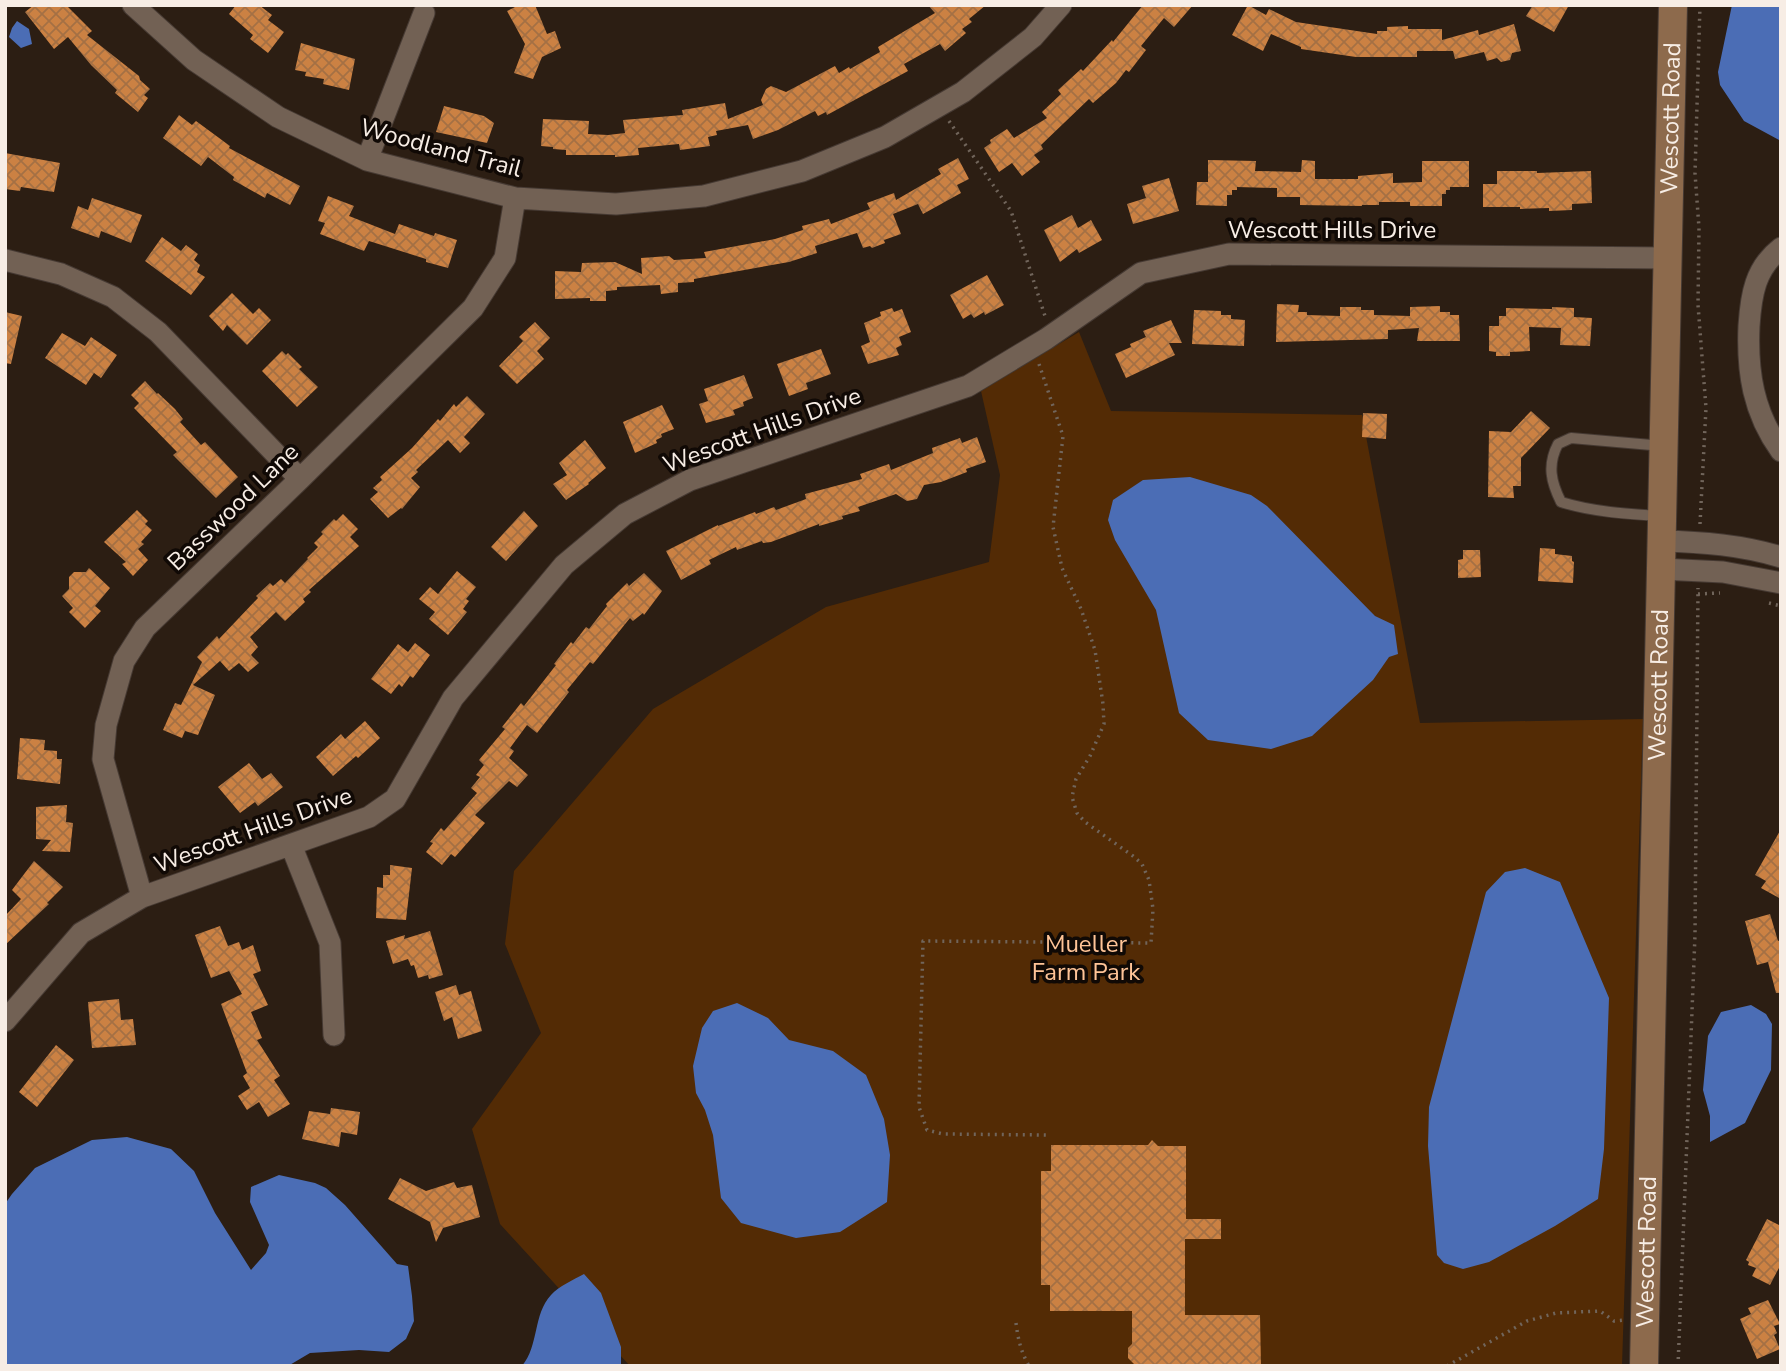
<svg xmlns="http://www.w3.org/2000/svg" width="1786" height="1371" font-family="'Nunito Sans',sans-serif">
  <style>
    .green { fill: #532b05 }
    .water { fill: #4b6db5 }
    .building { fill: url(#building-cross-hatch) }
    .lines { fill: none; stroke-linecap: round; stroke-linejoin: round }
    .lane-casing { stroke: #463a33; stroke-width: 12 }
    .street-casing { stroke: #463a33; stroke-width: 23 }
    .secondary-casing { stroke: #463a33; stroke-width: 30 }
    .path { stroke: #71655b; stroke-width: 3.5; stroke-dasharray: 2 5; stroke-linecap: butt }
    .lane { stroke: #726154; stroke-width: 10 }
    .street { stroke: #726154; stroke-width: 21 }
    .secondary { stroke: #8d6a4c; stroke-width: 28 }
    .labels { text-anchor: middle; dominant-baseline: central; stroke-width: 7; stroke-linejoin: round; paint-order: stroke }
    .street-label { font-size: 24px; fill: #f7ede5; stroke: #100905 }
    .park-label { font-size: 24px; fill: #ffc497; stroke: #100905 }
  </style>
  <defs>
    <pattern id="building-cross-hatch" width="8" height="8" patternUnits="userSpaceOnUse" patternTransform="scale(1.75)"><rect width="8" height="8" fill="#cb8143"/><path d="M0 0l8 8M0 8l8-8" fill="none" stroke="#a47044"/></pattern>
  </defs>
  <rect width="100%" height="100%" fill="#2c1e13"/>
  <path class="green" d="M1079,332L1111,411L1362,415L1420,723L1643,719L1622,1366H630L500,1224L472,1129L541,1033L505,944L514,871L653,709L826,607L989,562L1000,475L981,391Z"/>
  <path class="water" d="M1732,5H1781V141L1744,121L1720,85L1718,72Z
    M17,21L29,29L32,44L21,48L9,37L12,28Z
    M1190,477L1251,495L1267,506L1375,616L1394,625L1398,654L1389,657L1373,680L1312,736L1271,749L1208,740L1179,713L1156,610L1115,540L1108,520L1113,500L1143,480Z
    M1525,868L1560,882L1609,998L1604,1149L1598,1199L1555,1226L1489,1262L1463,1269L1444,1263L1437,1255L1428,1146L1429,1107L1486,892L1505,872Z
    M737,1003L768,1018L789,1040L833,1051L866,1075L884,1119L890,1155L887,1202L840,1232L796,1238L741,1223L721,1198L713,1135L705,1110L696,1093L693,1066L702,1028L713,1011Z
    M1751,1005L1766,1014L1772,1024L1771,1070L1745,1123L1710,1142V1116L1703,1090L1708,1036L1721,1012Z
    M127,1137L171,1149L194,1171L215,1213L251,1270L266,1253L269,1245L250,1202L251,1187L279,1175L315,1183L326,1188L345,1205L397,1264L408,1266L412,1296L414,1321L406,1339L389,1352L359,1350L310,1353L288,1366H5V1204L12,1194L35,1168L92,1140Z
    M584,1274L601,1293L621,1347V1366H522C539,1346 533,1314 551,1295C559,1286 573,1280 584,1274Z"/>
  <path class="building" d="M34,5H66L92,31L87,35L139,76L140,80L150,89L144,95L148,98L138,112L115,93L117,90L91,65L68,37L54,49L25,12Z
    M236,5H259L272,15L268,20L284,32L268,53L250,39L253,35L229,14Z
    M519,5H535L547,34L555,31L561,48L542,57L533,79L514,73L525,44L507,11Z
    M928,5H986L969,19L972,22L962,29L966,33L945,51L940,44L904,64L908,71L827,115L826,112L818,116L815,111L778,130L753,139L748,125L716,131L717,135L708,137L710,146L680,150L679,144L638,148L639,155L615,157V155H566V150L553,149V147L541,146L543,119L589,121L588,134L608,135L625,133L623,120L683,115L682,110L725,103L728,119L763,105L761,100L766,89L771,86L786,92L835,66L839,73L849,67L850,69L880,52L878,47L935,13Z
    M1143,5H1193L1174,27L1164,18L1141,46L1146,50L1129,72L1126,70L1116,83L1093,103L1089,99L1041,145L1043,149L1034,155L1040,162L1022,176L1012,163L999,172L984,148L991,143L990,140L1007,129L1014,138L1047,118L1042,112L1061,94L1058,90L1081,69L1083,71L1112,40L1113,42Z
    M1248,5L1266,15L1269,9L1296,22L1377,34V31H1387V27L1408,26V29H1442V40L1478,30L1479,35L1514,24L1521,51L1512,53L1510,60L1501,62L1497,58L1487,61L1484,52L1455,59L1453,51H1417V57H1356L1301,49V47L1271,34L1263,51L1232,35Z
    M1533,5H1569L1554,32L1526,16Z
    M301,43L355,59L349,90L323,84L324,79L305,76L306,72L295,70Z
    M444,106L484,116L494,123L487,143L436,132Z
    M179,115L192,125L196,121L230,146L229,148L300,186L290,205L267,193L265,198L233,180L234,177L208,157L201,166L163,138Z
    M5,153L60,163L54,192L21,187L20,191L5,189Z
    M958,158L969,179L957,185L961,193L923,214L918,204L893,214L901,234L884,240L885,243L872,248L870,246L863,248L857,233L815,246L817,253L789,262L694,279V282L678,283V292L661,294L660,285L617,287V290L606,291V301H590V298L555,299V271L581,272L582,263L615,262L642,274L641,258L669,256L674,260L706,258L704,252L775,239L803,230L802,226L829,219L831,224L870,209L867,203L894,193L896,200L941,174L938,169Z
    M1208,160L1256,161L1255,171L1301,172L1302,160L1315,161V179H1358V176L1393,173V183L1422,182V161H1469V187H1450V190H1446V194H1442V206H1410V202H1379V205H1362V206L1300,205V197H1277V188L1237,187V190H1232V195H1227V206L1196,205L1197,182H1208Z
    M1497,171H1537V173L1591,171L1592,203L1572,204V210L1549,211V208L1520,209V207H1483V184H1497Z
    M1169,178L1179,211L1133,224L1127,204L1146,198L1142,186Z
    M328,196L354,206L349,216L395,234L399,224L434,236L435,233L457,240L448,268L426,262V259L369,241L364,251L320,234L325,223L318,221Z
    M92,198L142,215L131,243L101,231L99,238L71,228L78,206L88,210Z
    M1072,215L1078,228L1091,220L1102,240L1079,253L1077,249L1060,262L1044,230Z
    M162,237L181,251L186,245L198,254L194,260L200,265L197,272L205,277L191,295L145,261Z
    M987,275L1004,305L985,315L984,312L974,318L971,314L963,319L950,295Z
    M232,293L253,314L259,308L271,320L247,345L227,325L223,331L209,316Z
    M1277,304L1299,305L1298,312H1307V315L1340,316V307H1361V310H1374V315L1410,316V307L1440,306V312H1450V315H1459L1460,341H1417L1419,328L1388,330V339L1276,342Z
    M1552,307L1574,308V317L1592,318L1590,346L1560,345L1561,328L1529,327L1530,351L1510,352V356H1496V352L1489,351V326H1499V316H1506V308L1552,309Z
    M892,308L894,312L902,309L911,332L899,337L902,345L896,348L899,355L868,364L861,346L870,342L864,323L881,316L880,312Z
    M1194,310L1221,311V315H1231V319L1245,320L1244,346L1192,344Z
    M5,312L22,316L11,364L5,363Z
    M1171,320L1182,343H1169L1175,355L1126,378L1115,354L1131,347L1130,344L1146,337L1143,331Z
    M535,322L550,338L537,351L544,359L517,384L499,366L523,341L519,337Z
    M62,333L85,346L91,337L117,355L101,378L94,373L86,385L45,358Z
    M821,349L831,374L806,383L808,389L789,396L777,364Z
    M282,351L286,355L288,353L302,367L299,369L318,387L297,407L262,371Z
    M744,375L753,398L743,402L744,406L733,410L735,415L706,423L699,404L708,401L704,389Z
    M145,381L157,394L158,393L175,409L183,419L180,422L201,445L205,442L238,477L216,498L173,455L177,452L134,408L139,403L131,395Z
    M467,396L485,414L464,437L470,443L460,453L448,440L416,470L418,472L411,478L420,487L402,509L401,508L388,518L370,499L378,492L373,488L382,480L380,477L412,448L438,419L440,421L454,404L456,407Z
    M662,405L674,429L661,434L662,437L656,440L657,443L635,453L623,422Z
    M1531,411L1550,428L1521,458V486H1513L1514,498L1488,497L1489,431L1511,432Z
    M1363,413L1387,414L1386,439L1362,437Z
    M977,437L986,462L966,469L967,472L941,482L924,485L917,499L907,501L896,494L858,507L860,511L842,516L843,519L819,526V524L771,542L763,543L762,541L737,550L736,547L709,560L711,564L681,580L666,551L718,525V526L755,512L756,514L774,507L776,510L806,499L805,494L862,479L860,474L889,464L891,470L933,453L932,448L960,438L962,443Z
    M585,440L606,468L588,483L589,484L566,500L553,484L567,475L559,463Z
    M137,510L148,521L145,524L152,530L141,542L144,544L138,549L148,560L133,576L122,564L126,562L104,542Z
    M524,511L538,526L506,561L491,547Z
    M343,514L358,529L350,537L359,546L309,590L311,592L303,599L305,602L285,621L276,612L250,637L258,647L251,655L259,663L248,672L239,663L229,671L220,661L193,685L215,695L198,735L185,731L182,738L163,730L175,703L181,705L202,662L197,657L217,636L219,639L258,598L256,596L270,583L273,586L281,579L285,583L308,559L307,558L318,547L314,543L323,534L321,532L334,519L336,521Z
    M1540,548L1555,549V554L1572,556V561L1574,562L1573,583L1538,581Z
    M1463,550H1480L1481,577L1458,578V560L1463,559Z
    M89,568L110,588L95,606L101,611L85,628L69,612L73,608L62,596L69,589V577L74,572H86Z
    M457,571L476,587L466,599L469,601L463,609L467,612L448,635L429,619L435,612L419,599L430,587L438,594Z
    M644,573L662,591L644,615L643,613L633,621L630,618L593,664L590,662L567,690L569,692L537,733L527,725L510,748L514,751L509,758L528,775L517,787L509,781L475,815L485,823L455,857L451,854L442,865L426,852L433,843L430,842L441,828L444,831L477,793L471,788L480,777L476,775L484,765L479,760L505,729L502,727L521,703L524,706L556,665L554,664L571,642L573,644L586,627L589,629L607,606L606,604L627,583L629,586Z
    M415,643L430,655L413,678L410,676L402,687L399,684L391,694L371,679L398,644L408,652Z
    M365,721L380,738L358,758L356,756L333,776L316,757L341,734L345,739Z
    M20,738L45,740L44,750L57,751V759H62L60,784L17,779Z
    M249,763L262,779L271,773L283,787L258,806L255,802L240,813L218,787Z
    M67,805L66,822L73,823L70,852L42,851L51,840L36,839V807Z
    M1781,829V899L1761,888L1766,881L1755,875Z
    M34,861L63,887L47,903L49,904L5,945V916L21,899L12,890Z
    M390,865L412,868L406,920L376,918L377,887L383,888V875H390Z
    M1770,914L1778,941L1781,940V993H1776L1768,962L1757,965L1745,921Z
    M220,926L228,946L239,942L242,950L253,945L261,971L253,974L268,1005L251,1012L262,1038L257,1040L280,1076L274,1080L290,1104L268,1117L259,1102L247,1110L238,1096L250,1088L243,1076L247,1073L221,1004L242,994L229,971L211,978L195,935Z
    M430,931L443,975L429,979L428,975L418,978L414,965L411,966L408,959L393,964L386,941L405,935L404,939Z
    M456,985L459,995L471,991L482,1031L458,1039L452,1017L444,1021L435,992Z
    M119,999L121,1020L133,1019L136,1045L92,1048L88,1002Z
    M56,1045L74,1060L37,1107L19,1092Z
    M331,1108L360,1112L357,1135L341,1132L339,1147L302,1139L309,1111L330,1114Z
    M1152,1140L1158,1146H1186V1219H1221V1239H1185V1315H1260L1261,1366H1136L1128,1358V1348L1132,1344V1311H1050V1285H1041V1171H1051V1145H1148Z
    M400,1178L426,1191L454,1182L457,1188L472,1185L480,1217L443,1228L436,1242L430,1222L388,1199Z
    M1767,1219L1781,1226V1264L1770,1285L1752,1276L1756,1268L1748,1265L1749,1262L1746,1260Z
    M1768,1300L1780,1324L1774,1326L1777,1333L1774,1335L1780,1349L1757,1359L1740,1319L1751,1314L1748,1308Z"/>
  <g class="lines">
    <g class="lane-casing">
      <path id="lane" d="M1661,516C1628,514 1593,512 1561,502C1551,482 1547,465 1558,444L1571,438L1663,446"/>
    </g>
    <g class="street-casing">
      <path id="street" d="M133,5L194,60L278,117L367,160L515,198L616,204L704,196L802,171L885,137L963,92L1033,37L1061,5
        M367,160L424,13
        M1781,248C1755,268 1751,295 1749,326C1747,372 1753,412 1781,451
        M5,260L61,274L113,297L158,332L300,479
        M1661,541C1702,542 1742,545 1781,557
        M1661,569L1723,572L1781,583
        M291,845L330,943L334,1035
        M142,897L103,759L106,725L124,661L145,628L300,479L473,308L505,258L515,198
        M5,1021L81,933L142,897L369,817L395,799L453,698L564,565L625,514L690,480L968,386L1046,339L1141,273L1229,254L1667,258"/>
    </g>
    <g class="secondary-casing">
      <g id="secondary">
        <path id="s1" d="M1644,1366L1673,5"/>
      </g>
    </g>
    <path class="path" d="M949,121L1011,211L1045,316
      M1039,364L1063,436L1053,527L1062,568L1081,609L1095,650L1103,704L1104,724L1090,756L1076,779L1072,797L1077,813L1085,822L1133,856L1142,864L1149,880L1153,909L1151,943L923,941L919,1107L927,1130L943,1134L1048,1135
      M1700,524L1706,408L1698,305L1699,228L1695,173L1700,5
      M1698,594L1720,593
      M1769,603L1781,606
      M1016,1323C1018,1339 1021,1352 1029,1366
      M1447,1366L1527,1321L1556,1313L1600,1311L1614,1321L1625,1320
      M1678,1366L1695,935L1698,588"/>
    <use href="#lane" class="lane"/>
    <use href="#street" class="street"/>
    <use href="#secondary" class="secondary"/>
  </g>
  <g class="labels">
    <g class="street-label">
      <text stroke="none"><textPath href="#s1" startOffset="1248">Wescott Road</textPath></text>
      <text transform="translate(441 148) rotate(15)">Woodland Trail</text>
      <text x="1332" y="230">Wescott Hills Drive</text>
      <text transform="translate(762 430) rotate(-20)">Wescott Hills Drive</text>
      <text transform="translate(233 507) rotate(-44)">Basswood Lane</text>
      <text stroke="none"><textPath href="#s1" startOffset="681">Wescott Road</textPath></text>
      <text transform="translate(253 830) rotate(-20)">Wescott Hills Drive</text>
      <text stroke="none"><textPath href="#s1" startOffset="114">Wescott Road</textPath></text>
    </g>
    <g class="park-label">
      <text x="1086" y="944">Mueller<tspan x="1086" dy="28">Farm Park</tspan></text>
    </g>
  </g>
  <rect width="1786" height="1371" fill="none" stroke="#f7ede5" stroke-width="14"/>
</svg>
